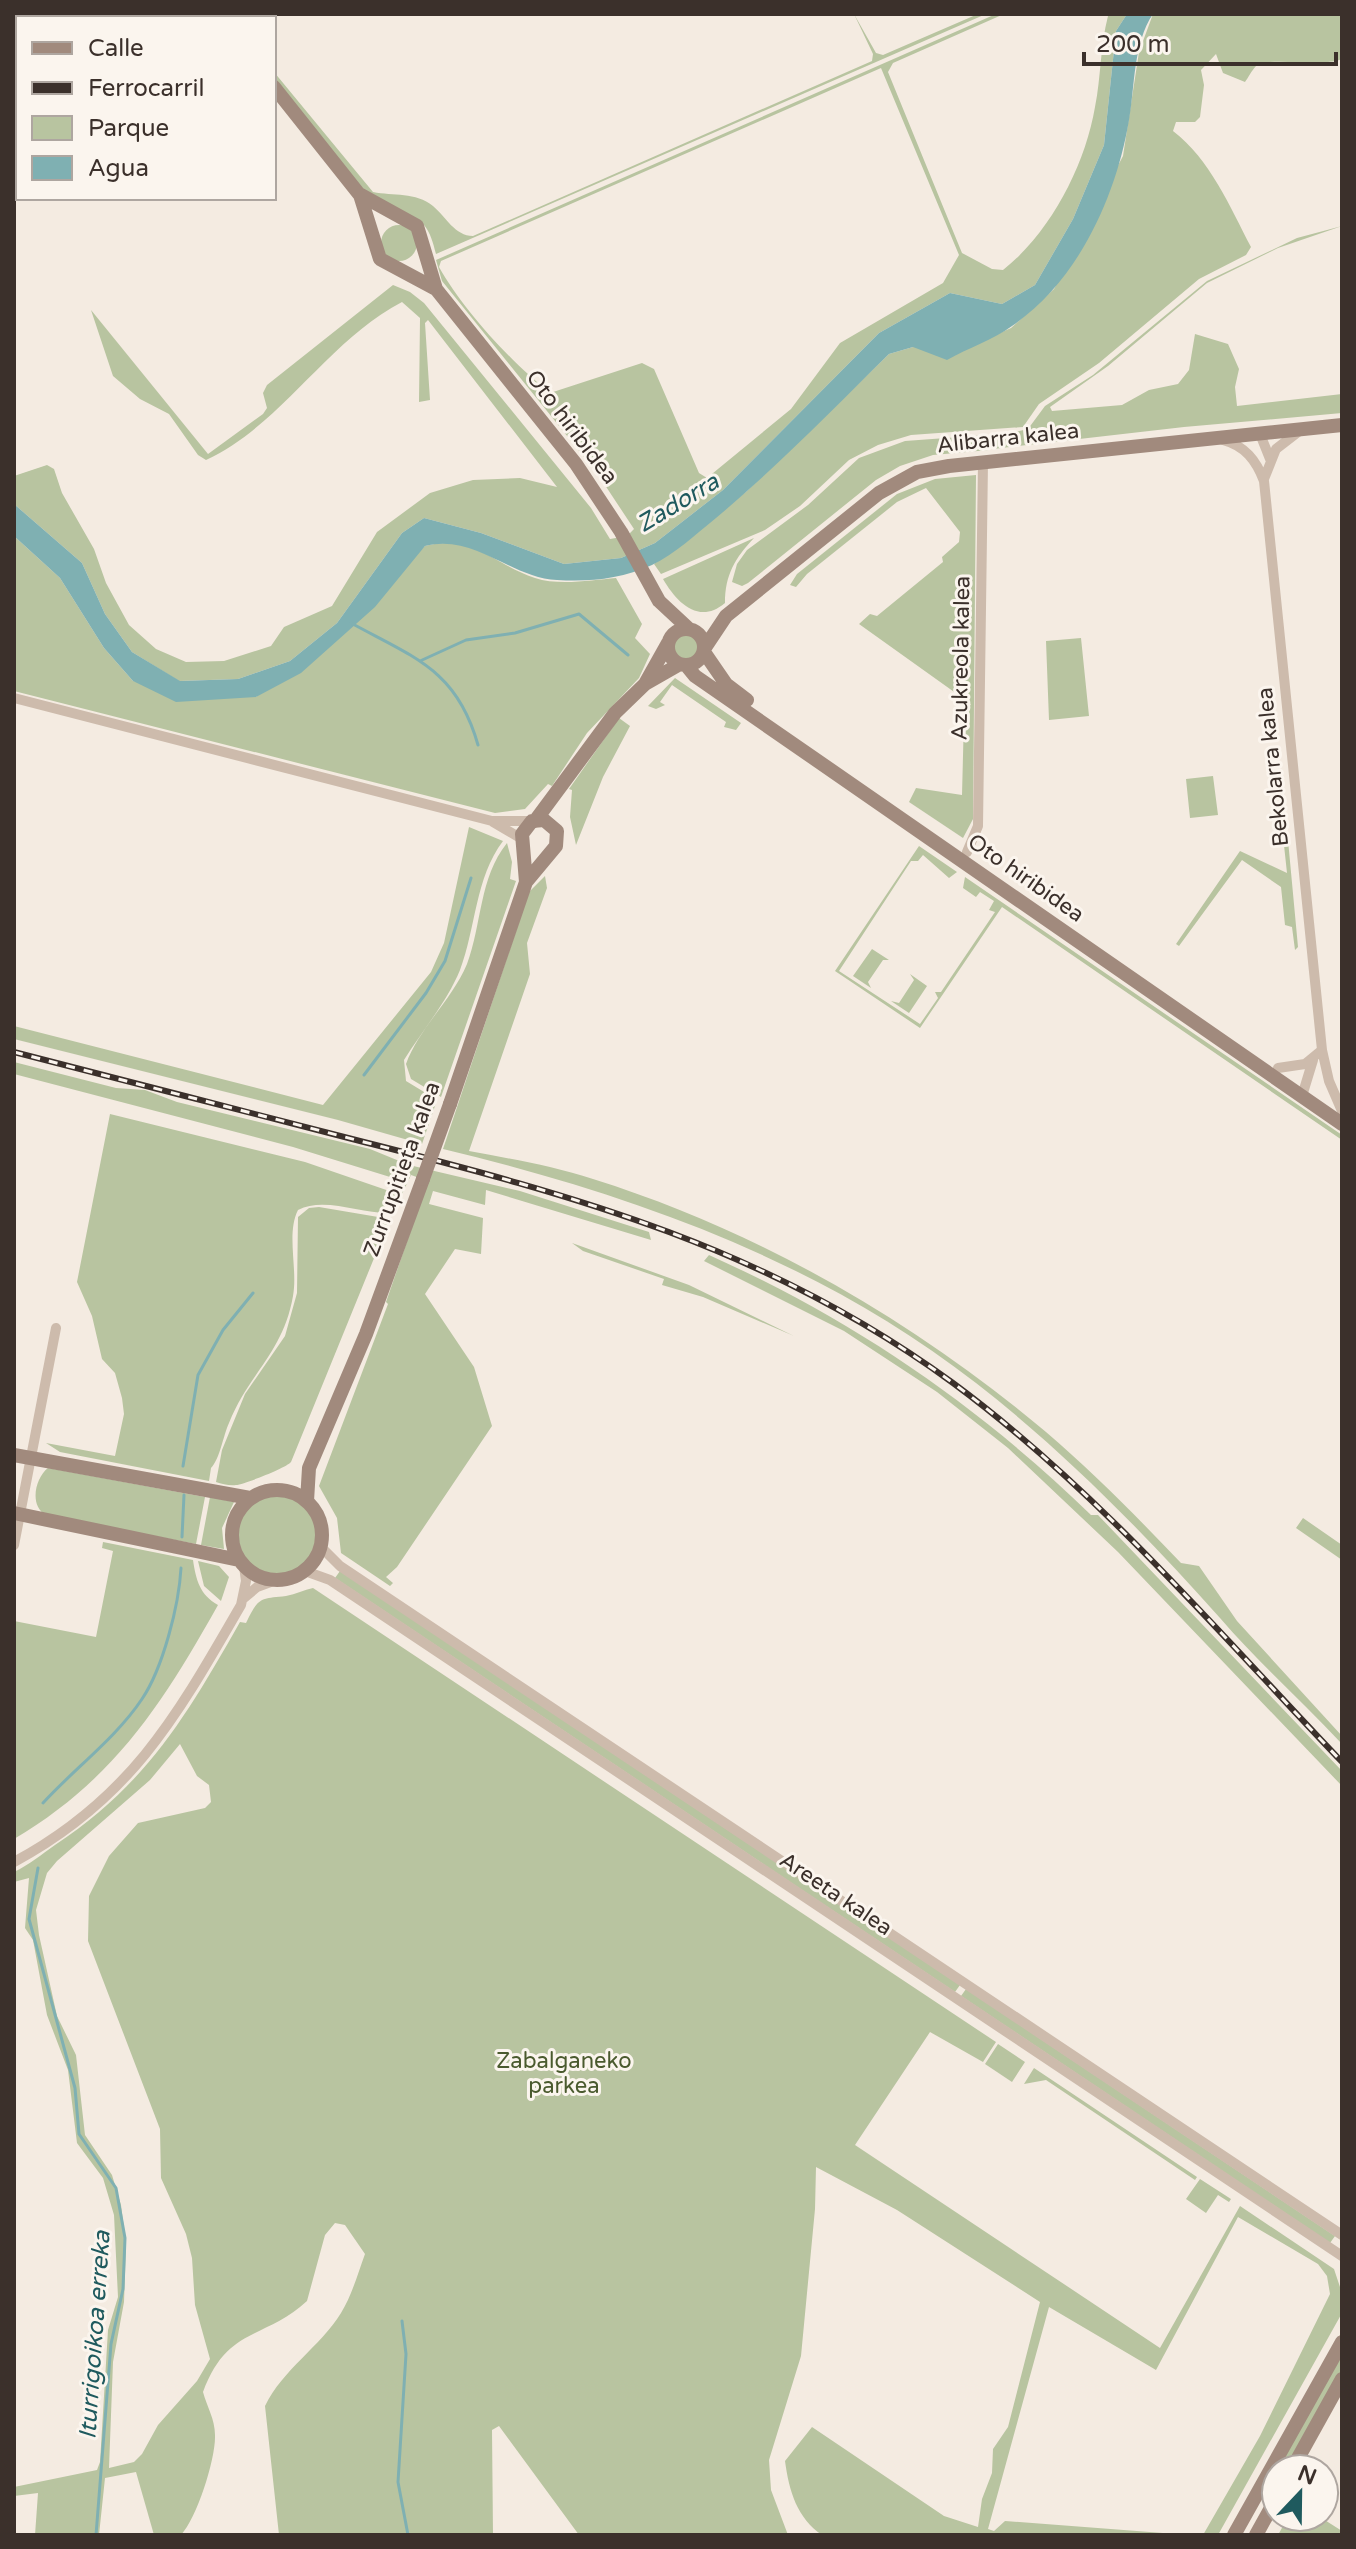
<svg xmlns="http://www.w3.org/2000/svg" width="1356" height="2549" font-family="'Varela Round',sans-serif">
  <style>
    .green { fill: #b8c4a0; fill-rule: evenodd }
    .water { fill: #7fb0b2 }
    .lines { fill: none; stroke-linecap: round; stroke-linejoin: round }
    .stream { stroke: #7fb0b2; stroke-width: 3 }
    .street { stroke: #cdbbac; stroke-width: 10 }
    .secondary { stroke: #a18a7d; stroke-width: 14 }
    .rail-casing { stroke: #3b302b; stroke-width: 6 }
    .rail { stroke: #fbf5ee; stroke-width: 3; stroke-dasharray: 9; stroke-linecap: butt }
    .secondary-bridge { stroke: #a18a7d; stroke-width: 14 }
    .labels { text-anchor: middle; dominant-baseline: central; stroke-width: 6; stroke-linejoin: round; paint-order: stroke }
    .street-label { font-size: 22px; fill: #3b302b; stroke: #fbf5ee }
    .park-label { font-size: 22px; fill: #4a5a2e; stroke: #fbf5ee }
    .water-label { font-size: 24px; font-style: italic; fill: #1f5a5e; stroke: #fbf5ee }
  </style>
  <rect width="100%" height="100%" fill="#f4ebe1"/>
  <path class="green" d="M854,14L876,53L883,55L978,14H986L436,254C425,203 404,223 373,199C336,171 303,116 274,80V72L373,192C393,196 416,192 433,206C446,217 455,236 473,236L872,61L873,54Z
    M996,14H1004L893,63L888,72L962,253L992,269L1003,270C1050,233 1085,166 1095,107C1101,77 1100,47 1108,16L1127,14L1116,31L1104,145L1073,219L1035,285L1002,304L950,293L879,333L723,490L655,543L621,558L564,564L481,533L424,518L402,533L337,623L290,661L238,679L179,681L132,652L105,614L82,563L14,504V476L47,465L54,469L62,493L94,549L106,583L129,625L156,649L186,662L224,661L271,646L284,627L332,606L377,532L430,493L473,480L520,478L557,487L428,320L425,323L430,400L419,402L420,318L402,302C327,341 283,424 206,460L198,455L169,414L140,399L113,376L91,310L208,454L263,414L267,408L263,393L267,385L393,285L410,292L424,303L591,508L610,539L627,536L634,529L597,473L442,281L436,260ZM881,68L959,255L943,283L840,343L791,409L707,478L699,473L654,369L642,363L550,393C512,363 463,310 439,267L441,261Z
    M1153,14H1342V59C1321,68 1268,56 1256,66C1252,70 1248,78 1245,82L1223,73L1216,54L1201,70L1204,85L1200,117L1195,122H1176L1173,131C1210,159 1230,207 1251,247L1246,255L1199,279L1099,363L1039,404L1023,427L911,435L878,445L849,460L800,506L765,530L661,574L654,564L747,491L889,354L913,347L979,342L1011,328L1054,289L1123,156L1139,52Z
    M381 243a18 18 0 1 1 36 0a18 18 0 1 1-36 0Z
    M1342,226L1278,248L1207,283L1108,366L1050,407L1052,411L1122,405L1149,390L1178,384L1189,370L1195,334L1228,344L1239,369L1235,387L1237,406L1342,394V413L1184,427L993,449L996,436L1028,429L1045,406L1093,375L1207,281L1297,238Z
    M987,435L989,450L933,455L900,466L876,480L748,583L742,586L732,582L737,564L747,550L808,505L859,458L905,441Z
    M976,475L973,819L963,838L909,802L916,788L962,795L964,717L971,704L859,624L870,614L877,616L943,562L942,557L959,542L960,532L926,488L897,502L807,574L796,587L790,585L797,574L897,494L935,479Z
    M14,536L60,578L104,648L133,681L256,697L425,546C471,533 497,566 535,578C559,586 592,580 616,578L642,624L635,638L650,654L639,678L587,733L552,786L548,784L525,809L495,813L14,691Z
    M754,538C735,558 725,575 725,603C699,625 677,603 663,579Z
    M674 646a13 13 0 1 1 26 0a13 13 0 1 1-26 0Z
    M1081,638L1089,716L1049,720L1046,641Z
    M675,678L741,723L736,730L724,727L726,722L672,685L660,702L665,705L656,709L648,706Z
    M619,718L630,726L603,777L576,845L570,817L572,790L569,789Z
    M1213,776L1218,815L1190,818L1186,779Z
    M469,827L503,841C475,878 476,928 460,970C447,1002 422,1031 404,1060L406,1081L434,1098L436,1103L422,1144L338,1120L14,1039V1026L323,1105L431,972L444,943Z
    M1283,836L1288,840L1298,947L1295,950L1292,927L1285,925L1281,887L1242,860L1179,946L1176,944L1240,851L1287,873Z
    M507,843L512,862L510,879L516,881L441,1097L411,1079L406,1064C419,1028 452,1000 467,964C482,924 479,878 507,843Z
    M919,846L957,872L949,878L923,855L918,861H911L839,971L920,1024L938,998L935,992H941L995,912L989,910L994,901L980,892L976,897L963,888L965,877L1342,1135V1140L1002,907L920,1028L835,971Z
    M545,876L547,888L527,943L530,974L469,1151C511,1159 553,1166 593,1179C759,1231 914,1321 1046,1432C1094,1473 1138,1518 1181,1563L1199,1566L1237,1621L1342,1736V1744C1302,1701 1258,1662 1220,1618C1144,1533 1066,1453 976,1383C819,1261 634,1195 443,1149L529,892Z
    M872,949L889,960H883L868,982L871,988L853,976Z
    M910,974L927,986L909,1013L891,1001L899,1003L914,980Z
    M14,1062L116,1088L145,1090L177,1102L370,1149L409,1165L520,1191L649,1232L651,1240L486,1190L485,1205L433,1191L429,1204L483,1218L481,1254L455,1249L425,1294L474,1367L492,1426L397,1567L386,1577L393,1583L390,1586L341,1553L337,1518L319,1486L388,1304L386,1302L428,1181L411,1175L393,1213C363,1215 325,1196 298,1210C286,1234 298,1269 293,1296C283,1353 249,1373 229,1423C223,1436 220,1459 211,1468L209,1481L60,1452L46,1443L115,1456L124,1414L122,1398L115,1373L102,1359L92,1316L77,1282L110,1114L305,1162L398,1194L403,1181L293,1147L14,1074Z
    M319,1207L390,1219L291,1462C286,1468 245,1484 236,1485C230,1486 222,1484 216,1482L222,1450L245,1394L285,1336L297,1293L298,1217L309,1208Z
    M572,1243L689,1285L794,1336L703,1297L662,1285L664,1279L583,1251Z
    M709,1255C852,1319 978,1405 1091,1515H1098L1342,1771V1786L1118,1552L1008,1448L937,1392L844,1331L704,1261Z
    M48,1468L205,1497L196,1544L46,1515C29,1506 35,1478 48,1468Z
    M238 1535a40 40 0 1 1 80 0a40 40 0 1 1-80 0Z
    M210,1497L234,1502L222,1528L224,1549L201,1545Z
    M1303,1518L1342,1545V1560L1296,1528Z
    M103,1542L193,1560C196,1580 200,1595 218,1605C163,1703 114,1780 14,1839V1621L96,1637L113,1551L102,1548Z
    M198,1561L219,1566L229,1577L221,1601L204,1586Z
    M340,1571L960,1985L955,1992L335,1578Z
    M313,1588L996,2042L983,2062L930,2032L855,2145L1160,2348L1240,2206L1334,2269L1342,2293V2313L1218,2535H1203L1260,2436L1330,2294L1327,2276L1318,2264L1238,2217L1156,2370L1049,2307L988,2529L994,2531L1005,2521L1189,2535H822C797,2518 789,2491 785,2461L812,2427L944,2516L978,2527L982,2499L992,2473L993,2449L1008,2427L1040,2302L897,2210L816,2167L815,2209L801,2356L769,2460L771,2490L788,2535H579L499,2426L492,2430L493,2535H279L265,2406C283,2369 320,2347 341,2313C352,2295 358,2273 365,2254L345,2225L335,2223L325,2235L307,2301C265,2340 227,2326 203,2392C207,2407 215,2419 215,2435C216,2458 197,2518 181,2535H154L136,2472L105,2478L99,2535H35L38,2493L14,2496V2487L97,2470L100,2462L108,2330L118,2297L114,2215L103,2178L77,2143L68,2070L47,2015L33,1940L25,1928L29,1878L14,1882V1872C29,1865 42,1854 55,1845C147,1784 187,1715 240,1622L246,1623C259,1597 259,1599 286,1596C296,1594 304,1590 313,1588ZM180,1744L197,1776L209,1785L211,1802L205,1808L138,1823L109,1856L89,1896L88,1941L160,2129L161,2178L186,2234L192,2258L195,2305L210,2359L197,2381L158,2425L142,2454L134,2462L109,2468L113,2362L124,2302L126,2245L121,2205L112,2175L85,2135L76,2055L57,2016L39,1935L36,1910L47,1873L57,1861L150,1780Z
    M966,1989L1335,2236L1330,2243L961,1996Z
    M998,2044L1025,2062L1012,2082L985,2064Z
    M1034,2068L1197,2177L1195,2180L1046,2080L1024,2084Z
    M1200,2179L1231,2199L1229,2202L1218,2195L1206,2213L1186,2199Z
    M1342,2350V2369L1287,2469H1277Z
    M1288,2517H1320L1342,2531V2535H1278Z"/>
  <path class="water" d="M1127,14H1153C1133,43 1135,87 1129,120C1116,197 1078,281 1012,326C993,340 968,348 947,360L913,347L889,354C832,410 777,467 716,518C696,534 675,554 652,565C621,579 590,582 557,580C511,578 474,533 425,546L375,607L301,673L256,697L176,702L133,681L104,648L60,578L14,536V504L82,563L105,614L132,652L180,681L238,679L290,661L337,623L402,533L424,518L481,533L564,564L621,558L655,543L723,490L879,333L950,293L1002,304L1035,285L1073,219L1104,145L1116,31Z"/>
  <g class="lines">
    <path class="stream" d="M351,623C415,658 457,670 478,745
      M420,661L466,640L515,633L579,614L628,655
      M364,1075L426,993L445,961L471,878
      M183,1466L198,1375L223,1330L253,1293
      M182,1537L184,1495
      M43,1803C75,1768 116,1738 142,1699C163,1668 179,1605 181,1568
      M38,1868L29,1919L75,2088L79,2134L116,2188L125,2238L123,2289L111,2344L96,2535
      M402,2321L406,2354L398,2482L408,2535"/>
    <path class="street" d="M55,18L67,14
      M14,28H18
      M1260,434L1270,459
      M1223,440C1245,446 1256,460 1264,481L1322,1050L1329,1081L1342,1111
      M1264,479L1276,449L1298,432
      M14,698L492,821H532
      M493,822L522,839
      M967,852L978,826L983,462
      M1278,1068L1305,1064L1322,1050
      M1302,1096L1313,1060
      M14,1545L56,1328
      M321,1547L340,1566L1342,2235
      M305,1571L330,1580L1342,2256
      M244,1598L257,1587L276,1580
      M14,1862C131,1799 177,1716 241,1605L246,1581L244,1566"/>
    <path class="secondary" d="M215,14L219,18
      M274,87L359,194L417,226L436,289L576,464L621,532L659,601L688,628
      M360,195L380,259L436,289
      M668 647a18 18 0 1 1 36 0a18 18 0 1 1-36 0Z
      M704,649L726,616L879,493L917,472L949,466L1342,425
      M704,652L726,684L747,700
      M686,665L695,676L1342,1124
      M645,684L668,643
      M535,821L615,713L645,684L680,664
      M450,1104L526,882L556,846L557,831L544,820L532,821L522,834L526,882
      M14,1455L250,1498
      M232 1535a45 45 0 1 1 90 0a45 45 0 1 1-90 0Z
      M307,1501L309,1468L366,1334L423,1179
      M14,1513L239,1560
      M1292,2469L1342,2379
      M1234,2535L1342,2342
      M1256,2535L1276,2499"/>
    <g class="rail-casing">
      <path id="rail" d="M14,1052C129,1082 245,1111 360,1141C578,1196 768,1248 953,1383C1098,1490 1218,1632 1342,1762"/>
    </g>
    <use href="#rail" class="rail"/>
    <path class="secondary-bridge" d="M423,1179L450,1104"/>
  </g>
  <g class="labels">
    <g class="street-label">
      <text transform="translate(572 427) rotate(53)">Oto hiribidea</text>
      <text transform="translate(1008 438) rotate(-6)">Alibarra kalea</text>
      <text transform="translate(961 658) rotate(-89)">Azukreola kalea</text>
      <text transform="translate(1273 767) rotate(-96)">Bekolarra kalea</text>
      <text transform="translate(1026 878) rotate(35)">Oto hiribidea</text>
      <text transform="translate(402 1169) rotate(-70)">Zurrupitieta kalea</text>
      <text transform="translate(836 1894) rotate(34)">Areeta kalea</text>
    </g>
    <g class="park-label">
      <text x="564" y="2061">Zabalganeko<tspan x="564" dy="25">parkea</tspan></text>
    </g>
    <g class="water-label">
      <text transform="translate(678 503) rotate(-31)">Zadorra</text>
      <text transform="translate(95 2335) rotate(-86)">Iturrigoikoa erreka</text>
    </g>
  </g>
  <rect width="1356" height="2549" fill="none" stroke="#3b302b" stroke-width="32"/>
  <rect x="16" y="16" width="260" height="184" fill="#fbf5ee" stroke="#aea6a0" stroke-width="2"/>
  <rect x="32" y="42" width="40" height="12" fill="#a18a7d" stroke="#aea6a0" stroke-width="2"/>
  <text x="88" y="56" font-size="24" fill="#3b302b">Calle</text>
  <rect x="32" y="82" width="40" height="12" fill="#3b302b" stroke="#aea6a0" stroke-width="2"/>
  <text x="88" y="96" font-size="24" fill="#3b302b">Ferrocarril</text>
  <rect x="32" y="116" width="40" height="24" fill="#b8c4a0" stroke="#aea6a0" stroke-width="2"/>
  <text x="88" y="136" font-size="24" fill="#3b302b">Parque</text>
  <rect x="32" y="156" width="40" height="24" fill="#7fb0b2" stroke="#aea6a0" stroke-width="2"/>
  <text x="88" y="176" font-size="24" fill="#3b302b">Agua</text>
  <g transform="translate(1300 2493) rotate(22)"><circle r="38" fill="#fbf5ee" stroke="#aea6a0" stroke-width="2"/>
  <path d="M0-6L14 30L0 20L-14 30Z" fill="#1f5a5e"/>
  <text y="-12" font-size="22" font-weight="bold" text-anchor="middle" fill="#3b302b">N</text>
  </g>
  <path d="M1084 52v12h252v-12" fill="none" stroke="#3b302b" stroke-width="4"/>
  <text x="1096" y="52" font-size="24" fill="#3b302b" stroke="#fbf5ee" stroke-width="6" paint-order="stroke">200 m</text>
</svg>
